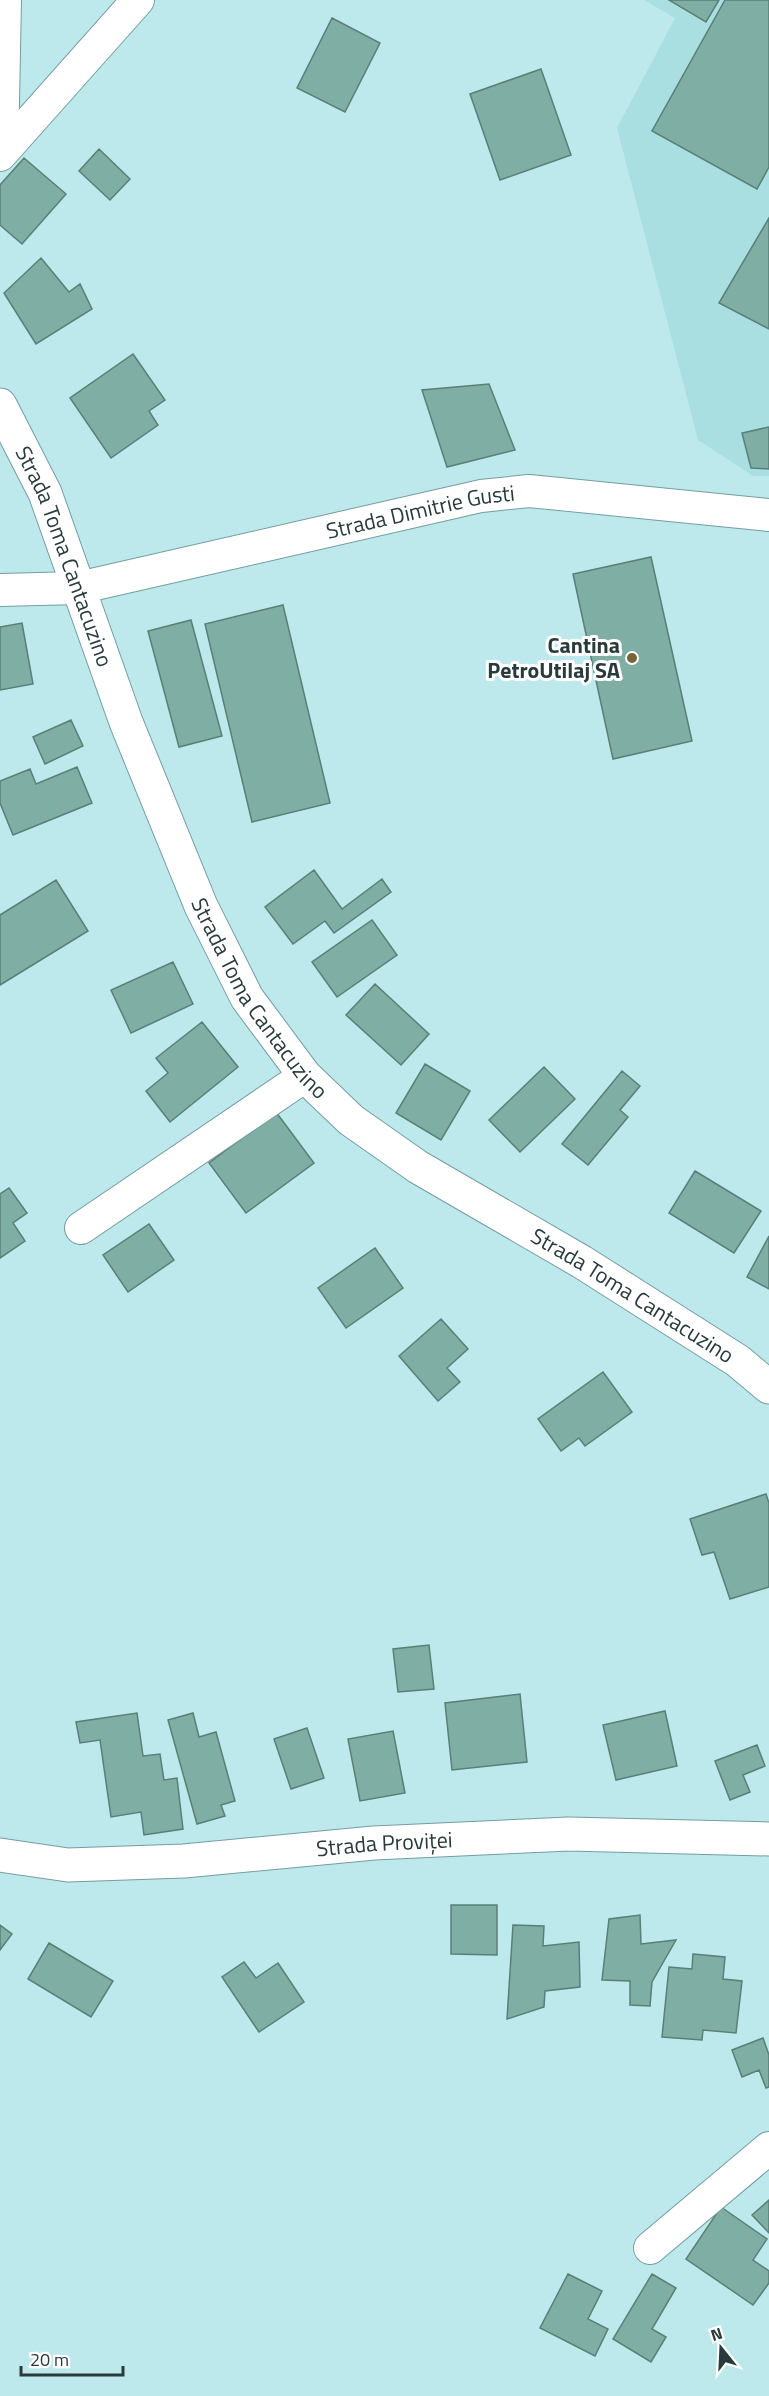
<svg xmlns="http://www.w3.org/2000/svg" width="769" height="2396" font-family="'Titillium Web',sans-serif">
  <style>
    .built { fill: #aadfe2 }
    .building { fill: #7faea4; stroke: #597f77; stroke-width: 1.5 }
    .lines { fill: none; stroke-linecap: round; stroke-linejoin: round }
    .street-casing { stroke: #749da0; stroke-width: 34 }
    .secondary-casing { stroke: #749da0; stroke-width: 35 }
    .street { stroke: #fff; stroke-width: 32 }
    .secondary { stroke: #fff; stroke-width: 33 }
    .poi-dot { fill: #736835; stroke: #fff; stroke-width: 2 }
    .labels { text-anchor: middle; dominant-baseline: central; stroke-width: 6; stroke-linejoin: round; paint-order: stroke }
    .street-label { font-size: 22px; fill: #293a3b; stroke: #fff }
    .poi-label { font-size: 22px; font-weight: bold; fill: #293a3b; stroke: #fff; text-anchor: end }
  </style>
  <rect width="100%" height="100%" fill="#bee9ec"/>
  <path class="built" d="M644,0H769V476H753L698,440L617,128L675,18Z"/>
  <path class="building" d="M669,0H719L706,22Z
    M725,0H769V167L757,189L652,131Z
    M332,18L380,43L345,112L297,88Z
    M541,69L571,155L500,180L470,94Z
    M99,149L130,179L110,200L79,171Z
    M24,158L66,194L22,244L0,225V185Z
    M769,218V329L719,303Z
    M41,258L69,292L80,284L92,309L36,344L4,293Z
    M133,354L165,400L149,411L158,425L111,458L70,398Z
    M489,384L515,450L447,467L422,390Z
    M769,427V469L751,468L742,433Z
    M651,557L692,741L613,759L573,574Z
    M283,605L330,803L252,822L205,624Z
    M191,620L222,736L179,747L148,631Z
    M22,623L33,684L0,690V627Z
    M71,720L83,746L45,764L33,737Z
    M77,767L92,803L13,835L0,803V781L30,769L36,784Z
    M314,870L342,909L382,879L391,892L334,933L325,921L293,944L265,907Z
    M56,880L88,931L0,985V915Z
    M372,920L397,955L337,997L312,962Z
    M173,962L193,1004L131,1033L111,990Z
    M375,984L429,1034L401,1065L346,1015Z
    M202,1022L238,1067L170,1122L146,1091L168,1073L156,1058Z
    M425,1064L470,1091L441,1140L396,1113Z
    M544,1067L575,1099L520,1152L489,1120Z
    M622,1071L640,1086L620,1110L628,1117L588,1165L562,1144Z
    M276,1112L314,1163L246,1213L209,1163Z
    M695,1171L761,1211L734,1253L669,1213Z
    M9,1188L27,1213L13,1223L25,1241L0,1258V1194Z
    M149,1224L174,1260L128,1292L103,1255Z
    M769,1236V1289L747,1277Z
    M375,1248L403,1288L346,1328L318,1288Z
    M441,1319L468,1349L447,1368L460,1382L438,1401L399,1356Z
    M603,1372L632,1412L585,1446L579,1438L561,1451L538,1419Z
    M766,1494L769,1503V1587L730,1599L714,1552L702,1555L690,1519Z
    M429,1645L434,1689L398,1692L393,1649Z
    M520,1694L527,1762L452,1770L445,1703Z
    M665,1711L677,1766L616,1780L603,1725Z
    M137,1713L143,1756L160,1754L164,1780L177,1778L183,1829L144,1835L141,1812L111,1817L100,1740L80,1743L76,1722Z
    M193,1713L199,1737L216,1732L235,1801L221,1805L225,1816L197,1824L168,1720Z
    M307,1728L324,1778L291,1789L274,1739Z
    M393,1731L405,1793L360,1801L348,1739Z
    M757,1745L765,1766L743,1775L750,1792L730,1800L715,1761Z
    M451,1905H497V1955L451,1954Z
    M640,1915L641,1944L676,1940L652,1982L650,2006L630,2005V1981L602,1980L609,1919Z
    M0,1925L12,1934L0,1950Z
    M513,1925L544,1926L543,1946L579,1942L580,1987L545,1991L544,2007L507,2019Z
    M49,1943L113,1981L91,2017L28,1979Z
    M693,1954L725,1957L723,1979L742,1981L736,2033L703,2030L702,2040L662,2037L669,1967L692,1969Z
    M244,1962L256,1978L278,1963L304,2002L259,2032L222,1977Z
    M763,2038L769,2055V2087L766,2088L759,2070L742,2077L732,2050Z
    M769,2200V2233L752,2215Z
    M721,2207L767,2239L753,2260L769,2271V2283L753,2305L686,2259Z
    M568,2274L602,2291L588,2319L608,2329L595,2356L540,2328Z
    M652,2274L676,2288L652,2329L666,2337L651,2362L613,2339Z"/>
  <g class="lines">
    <g class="street-casing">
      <g id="street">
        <path d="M2,152L5,0"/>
        <path d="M0,155L138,0"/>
        <path id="s1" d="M0,590L78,588L481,496L529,491L769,515"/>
        <path d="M81,1228L305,1076"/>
        <path d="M650,2248L769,2148"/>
      </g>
    </g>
    <g class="secondary-casing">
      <g id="secondary">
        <path id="s2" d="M0,405L45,493L126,722L201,906L247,998L305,1076L351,1120L418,1167L582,1262L738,1361L769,1387"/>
        <path id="s3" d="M0,1855L68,1865L184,1861L374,1843L569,1834L769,1839"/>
      </g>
    </g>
    <use href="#street" class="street"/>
    <use href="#secondary" class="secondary"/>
  </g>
  <circle class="poi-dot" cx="632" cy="658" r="6"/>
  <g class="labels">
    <g class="street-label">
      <text stroke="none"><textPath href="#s1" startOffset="429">Strada Dimitrie Gusti</textPath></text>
      <text stroke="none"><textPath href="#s2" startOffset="165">Strada Toma Cantacuzino</textPath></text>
      <text stroke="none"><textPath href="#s2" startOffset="650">Strada Toma Cantacuzino</textPath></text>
      <text stroke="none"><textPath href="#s2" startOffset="1136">Strada Toma Cantacuzino</textPath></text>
      <text stroke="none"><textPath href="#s3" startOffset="386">Strada Proviței</textPath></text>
    </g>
    <g class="poi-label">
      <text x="620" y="645">Cantina<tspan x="620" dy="25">PetroUtilaj SA</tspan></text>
    </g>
  </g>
  <g transform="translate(721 2348) rotate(342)" stroke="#ffffff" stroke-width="4.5" paint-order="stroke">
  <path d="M0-4.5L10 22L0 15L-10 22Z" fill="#293a3b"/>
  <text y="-9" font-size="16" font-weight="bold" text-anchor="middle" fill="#293a3b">N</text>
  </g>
  <path d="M21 2366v9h102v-9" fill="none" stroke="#293a3b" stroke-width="3"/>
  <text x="30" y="2366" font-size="18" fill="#293a3b" stroke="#ffffff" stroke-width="4.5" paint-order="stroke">20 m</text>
</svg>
